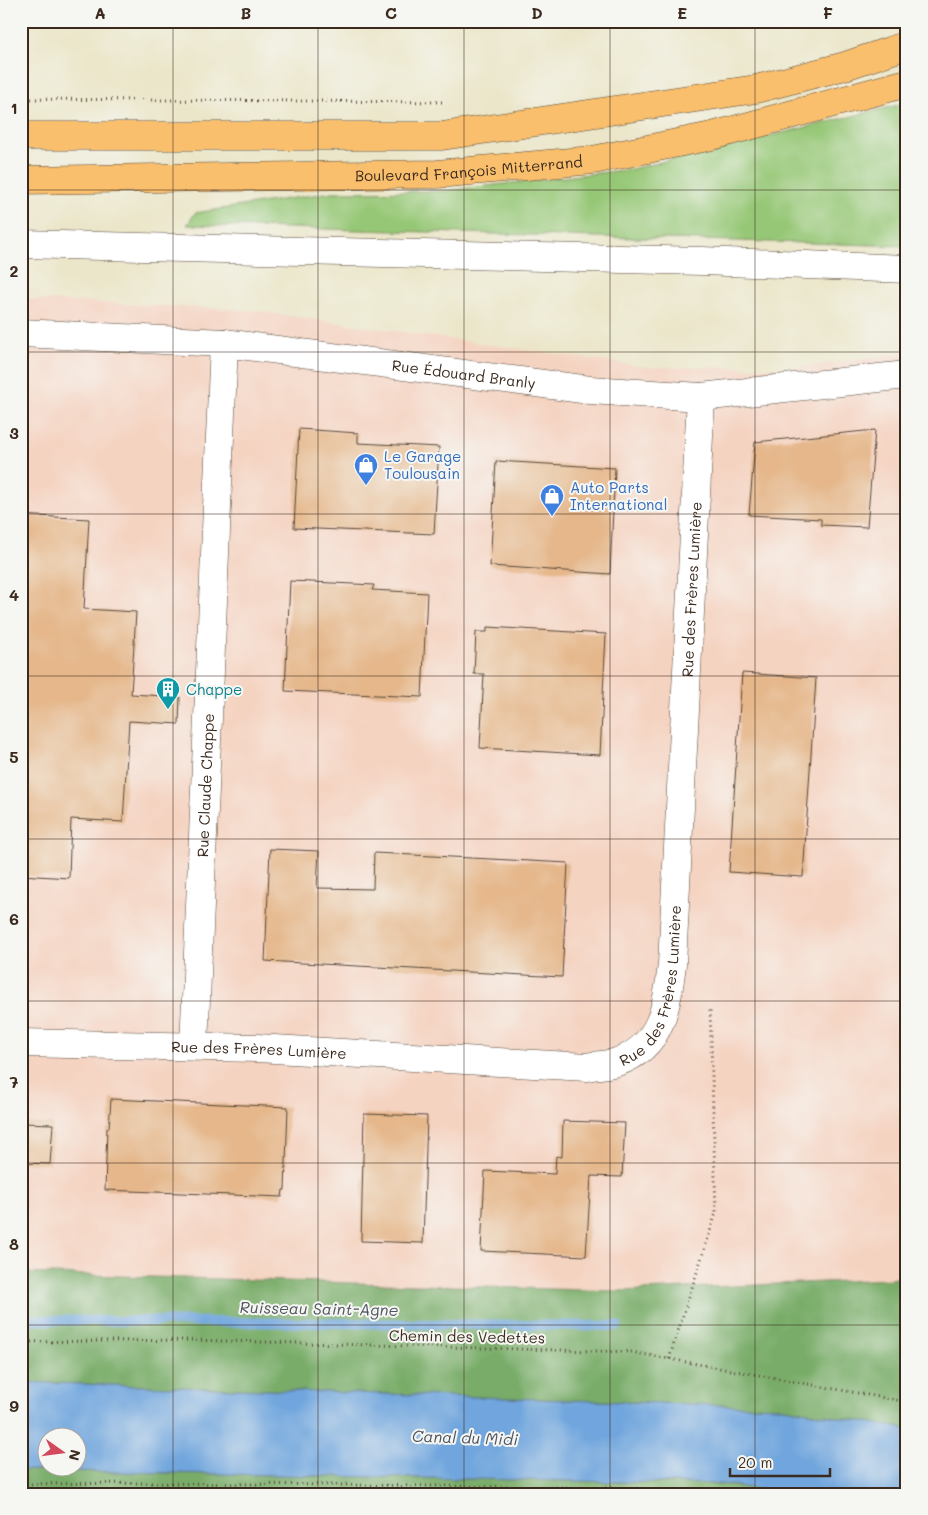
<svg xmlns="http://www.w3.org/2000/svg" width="928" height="1515" font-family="Mali,sans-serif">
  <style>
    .built { fill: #f5d3c1 }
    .green { fill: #96c776; stroke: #68784a }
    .forest { fill: #78ac67; stroke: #5a6b42 }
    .water { fill: #70a5dd; stroke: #56687e; fill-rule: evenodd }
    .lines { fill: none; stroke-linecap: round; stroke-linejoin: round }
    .stream { stroke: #70a5dd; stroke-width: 10 }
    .building { fill: #e5b78b }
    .minor-casing { stroke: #554638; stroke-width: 29 }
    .major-casing { stroke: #554638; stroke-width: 29 }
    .path { stroke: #554638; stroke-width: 3; stroke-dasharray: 1 4; stroke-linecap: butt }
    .minor { stroke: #fff; stroke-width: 28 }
    .major { stroke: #f9bf6d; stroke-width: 28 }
    .grid { fill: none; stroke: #3b2a1e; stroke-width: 1; stroke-opacity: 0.55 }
    .labels { text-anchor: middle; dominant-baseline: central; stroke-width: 4; stroke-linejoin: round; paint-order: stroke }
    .street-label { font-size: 15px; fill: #3b2a1e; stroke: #f6f6f2 }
    .shop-label { font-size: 15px; fill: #366cbe; stroke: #f6f6f2; text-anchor: start }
    .culture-label { font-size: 15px; fill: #0d838f; stroke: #f6f6f2; text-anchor: start }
    .water-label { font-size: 16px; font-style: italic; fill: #4e5561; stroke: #f6f6f2 }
    .neatline { fill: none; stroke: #3b2a1e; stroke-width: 2 }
    .grid-label { font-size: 16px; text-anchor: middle; font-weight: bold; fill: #3b2a1e }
  </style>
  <rect width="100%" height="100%" fill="#f6f6f2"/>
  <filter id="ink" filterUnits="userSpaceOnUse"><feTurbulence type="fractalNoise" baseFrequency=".02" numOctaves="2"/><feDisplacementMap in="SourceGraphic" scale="10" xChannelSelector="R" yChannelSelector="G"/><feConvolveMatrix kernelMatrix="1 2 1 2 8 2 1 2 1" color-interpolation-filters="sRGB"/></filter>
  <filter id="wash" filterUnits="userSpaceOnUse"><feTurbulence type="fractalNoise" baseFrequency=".0096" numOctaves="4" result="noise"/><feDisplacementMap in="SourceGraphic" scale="20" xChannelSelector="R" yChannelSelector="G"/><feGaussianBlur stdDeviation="1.12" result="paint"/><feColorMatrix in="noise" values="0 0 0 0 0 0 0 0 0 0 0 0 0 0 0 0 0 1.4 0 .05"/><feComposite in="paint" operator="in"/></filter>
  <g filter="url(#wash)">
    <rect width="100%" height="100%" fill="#ebe6c9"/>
    <path class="built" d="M21,299L249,310L646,367L796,368L907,353V1275L891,1279L619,1291L21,1273Z"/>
    <path class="green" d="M907,103V246L187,225L195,213L333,192L443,191L632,169Z"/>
    <path class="forest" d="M21,1273L619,1291L891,1279L907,1275V1429L778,1407L21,1382Z
      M21,1470L722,1484L797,1494H21Z"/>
    <path class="water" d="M21,1382L778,1407L907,1429V1494H797L722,1484L21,1470ZM48,1438H78V1468H48Z"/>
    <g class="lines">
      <path class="stream" d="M21,1320L617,1326"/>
    </g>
    <g id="blocks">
      <path class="building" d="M299,429L358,433V443L439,447L434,534L294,528Z
        M875,430L867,527L821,525V519L749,515L755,442Z
        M496,461L615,468L610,574L490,566Z
        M21,515L89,519L84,609L136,612L131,694L180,697L179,724L129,721L123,822L71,819L69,878L21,875Z
        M290,581L374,585L372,590L427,593L422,697L285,691Z
        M487,627L606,634L600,755L480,748L484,674H474L476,632H487Z
        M742,673L816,678L803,877L729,872Z
        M270,849L319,851L317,888L373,889L374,853L568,863L562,977L265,961Z
        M111,1099L288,1107L285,1190H283L282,1197L105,1190L107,1128H109Z
        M364,1114L427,1116L423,1243L361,1241Z
        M563,1121L625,1123L622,1177L591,1176L586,1256L481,1251L485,1171L555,1174L556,1156L562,1157Z
        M21,1123L53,1124L50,1164L21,1163Z"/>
    </g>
  </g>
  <g filter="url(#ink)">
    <use href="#blocks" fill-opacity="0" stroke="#554638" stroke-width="1"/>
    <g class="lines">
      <g class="minor-casing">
        <g id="minor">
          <path d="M21,244L702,261L907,269"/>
          <path id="s1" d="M21,333L224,343L590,390L701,397L907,375"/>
          <path id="s2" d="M21,1043L257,1048L587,1067C596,1065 608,1065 617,1062C662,1047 667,1005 672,964L701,397"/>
          <path id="s3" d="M194,1046L224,343"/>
        </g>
      </g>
      <g class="major-casing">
        <g id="major">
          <path d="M21,136H442L756,89L845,66L907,45"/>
          <path id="s4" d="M21,180L437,174L593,160L712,136L907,83"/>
        </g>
      </g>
      <path class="path" d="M21,99L446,102
        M21,1342L189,1340L631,1352L907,1402
        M669,1359L716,1213L710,1007
        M21,1484L145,1483L631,1488L688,1494"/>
      <use href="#minor" class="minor"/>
      <use href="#major" class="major"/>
    </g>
  </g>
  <path class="grid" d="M173,21V1494M318,21V1494M464,21V1494M610,21V1494M755,21V1494M21,190H907M21,352H907M21,514H907M21,676H907M21,839H907M21,1001H907M21,1163H907M21,1325H907"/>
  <defs>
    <g id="shop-pin" transform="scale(1.25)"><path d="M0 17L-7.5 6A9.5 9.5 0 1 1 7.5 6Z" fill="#3f7fe0" stroke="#f6f6f2"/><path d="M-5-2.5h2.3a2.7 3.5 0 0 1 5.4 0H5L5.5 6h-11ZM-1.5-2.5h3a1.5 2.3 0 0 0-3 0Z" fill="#fff"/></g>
    <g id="building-pin" transform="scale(1.25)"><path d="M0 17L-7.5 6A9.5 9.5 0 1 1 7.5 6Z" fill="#0f9aa8" stroke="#f6f6f2"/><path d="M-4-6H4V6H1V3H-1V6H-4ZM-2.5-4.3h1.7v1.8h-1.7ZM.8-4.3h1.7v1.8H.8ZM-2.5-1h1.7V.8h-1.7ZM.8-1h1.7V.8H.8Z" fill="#fff"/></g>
  </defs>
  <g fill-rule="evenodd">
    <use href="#shop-pin" x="366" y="465"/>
    <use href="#shop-pin" x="552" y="496"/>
    <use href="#building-pin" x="168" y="689"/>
  </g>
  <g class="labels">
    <g class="street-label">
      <text stroke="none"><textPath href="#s4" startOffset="448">Boulevard François Mitterrand</textPath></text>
      <text stroke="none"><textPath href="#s1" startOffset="445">Rue Édouard Branly</textPath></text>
      <text stroke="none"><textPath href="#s2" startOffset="1092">Rue des Frères Lumière</textPath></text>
      <text stroke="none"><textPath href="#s3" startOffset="261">Rue Claude Chappe</textPath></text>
      <text stroke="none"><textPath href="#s2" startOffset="688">Rue des Frères Lumière</textPath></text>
      <text stroke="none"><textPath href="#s2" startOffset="238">Rue des Frères Lumière</textPath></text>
      <text transform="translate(467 1336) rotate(1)">Chemin des Vedettes</text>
    </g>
    <g class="shop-label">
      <text x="384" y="456">Le Garage<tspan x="384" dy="17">Toulousain</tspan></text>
      <text x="570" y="487">Auto Parts<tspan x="570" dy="17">International</tspan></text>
    </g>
    <g class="culture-label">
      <text x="186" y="689">Chappe</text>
    </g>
    <g class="water-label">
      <text transform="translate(319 1308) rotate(1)">Ruisseau Saint-Agne</text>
      <text transform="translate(465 1437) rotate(2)">Canal du Midi</text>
    </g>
  </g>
  <rect width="928" height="1515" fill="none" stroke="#f6f6f2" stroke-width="55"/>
  <g transform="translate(62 1452) rotate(104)"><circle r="24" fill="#f6f6f2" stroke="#aba49d"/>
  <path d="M0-4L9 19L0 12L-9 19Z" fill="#d1495b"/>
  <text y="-8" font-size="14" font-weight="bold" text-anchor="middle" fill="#3b2a1e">N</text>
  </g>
  <path d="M730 1468v8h100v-8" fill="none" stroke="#3b2a1e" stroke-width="2.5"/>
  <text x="738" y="1468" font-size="15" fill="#3b2a1e" stroke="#f6f6f2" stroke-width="4" paint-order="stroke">20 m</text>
  <rect x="28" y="28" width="872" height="1460" class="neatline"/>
  <g class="grid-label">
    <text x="100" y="19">A</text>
    <text x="246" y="19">B</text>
    <text x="391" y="19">C</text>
    <text x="537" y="19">D</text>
    <text x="682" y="19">E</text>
    <text x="828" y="19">F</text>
    <text x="14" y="114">1</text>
    <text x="14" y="277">2</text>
    <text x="14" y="439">3</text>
    <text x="14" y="601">4</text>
    <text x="14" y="763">5</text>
    <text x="14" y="925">6</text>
    <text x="14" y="1088">7</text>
    <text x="14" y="1250">8</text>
    <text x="14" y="1412">9</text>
  </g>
</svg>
